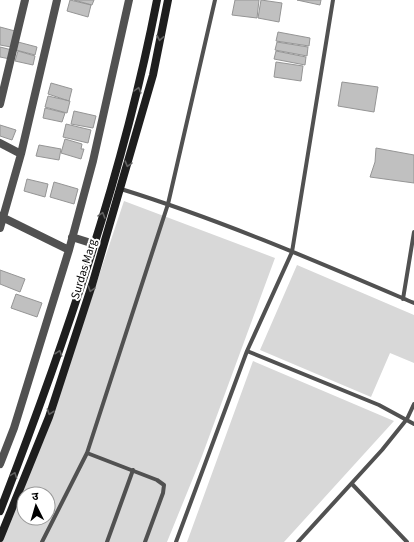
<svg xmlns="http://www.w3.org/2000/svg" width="414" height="542" font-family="'Source Sans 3','Noto Sans Devanagari',sans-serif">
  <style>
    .green { fill: #d8d8d8; fill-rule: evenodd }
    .building { fill: #c0c0c0; stroke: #959595 }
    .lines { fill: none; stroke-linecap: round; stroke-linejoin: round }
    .lane { stroke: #515151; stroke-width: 4 }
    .street { stroke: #515151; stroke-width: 8 }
    .secondary { stroke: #1e1e1e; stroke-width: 8 }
    .oneway { stroke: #626262 }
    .labels { text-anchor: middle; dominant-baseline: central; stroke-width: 4; stroke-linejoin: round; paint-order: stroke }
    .street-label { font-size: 12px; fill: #000; stroke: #fff }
  </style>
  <rect width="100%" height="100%" fill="#fff"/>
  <path class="green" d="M124,201L275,258L202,456L167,542H0V532L45,437ZM24,494H48V518H24Z
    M297,265L414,315V363L390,353L371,397L260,350Z
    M253,361L394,421L284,542H187Z"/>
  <path class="building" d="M70,0L91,5L88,17L67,11Z
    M74,0H94L92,5Z
    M235,0H259L257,18L232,15Z
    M261,0L282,3L279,22L258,18Z
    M297,0H321L320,5Z
    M0,27L15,31L11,47L0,45Z
    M278,32L310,38L309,46L276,41Z
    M18,42L37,47L35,55L16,50Z
    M277,42L308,47L307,56L275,50Z
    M0,47L12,50L10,59L0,57Z
    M18,51L35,56L33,65L15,61Z
    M276,51L306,57L305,65L274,59Z
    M276,62L303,66L301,81L274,77Z
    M342,82L378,87L374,112L338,106Z
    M51,83L72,89L69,101L48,94Z
    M48,96L70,101L67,113L45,107Z
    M45,108L65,113L62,122L43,118Z
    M74,111L96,116L93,128L71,124Z
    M66,124L91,130L88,143L63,137Z
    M0,125L16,130L12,140L0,136Z
    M65,139L82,144L81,149H84L81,159L61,153Z
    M39,145L61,149L59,160L36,156Z
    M376,148L414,155V183L370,177L375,162Z
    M27,179L48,184L45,197L24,191Z
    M54,182L78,189L74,204L50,197Z
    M0,270L25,279L20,292L0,284Z
    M16,294L42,303L37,317L11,308Z"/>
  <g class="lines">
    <path class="lane" d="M121,189C221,220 318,262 414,303
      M403,299L414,232
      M247,351L379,405L414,424
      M87,453L157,480L164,485L163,493L145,542
      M352,484L407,542
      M42,542L87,453L168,204L215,0
      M107,542L133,470
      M176,542L247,351L292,252L333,0
      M298,542L382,450L407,419L414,404"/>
    <path class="street" d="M0,104L25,0
      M0,143L21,154
      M0,216L69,250
      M0,228L21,154L57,0
      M72,237L94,244
      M0,464L14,428L69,250L93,161L129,0"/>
    <path class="secondary" d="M0,511C64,345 123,175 157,0
      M0,538L49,417L92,285L153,75L168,0"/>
  </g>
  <defs><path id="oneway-chevron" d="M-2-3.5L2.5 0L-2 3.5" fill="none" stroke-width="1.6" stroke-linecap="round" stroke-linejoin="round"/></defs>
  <g class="oneway">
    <use href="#oneway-chevron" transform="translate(160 38) rotate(101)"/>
    <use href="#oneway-chevron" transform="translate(138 90) rotate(-74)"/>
    <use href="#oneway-chevron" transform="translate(128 164) rotate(106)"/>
    <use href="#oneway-chevron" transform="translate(102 215) rotate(-74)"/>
    <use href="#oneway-chevron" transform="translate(91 289) rotate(108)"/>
    <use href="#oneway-chevron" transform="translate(59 353) rotate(-71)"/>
    <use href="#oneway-chevron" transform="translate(50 412) rotate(109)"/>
    <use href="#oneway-chevron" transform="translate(14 475) rotate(-69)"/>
  </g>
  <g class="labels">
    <g class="street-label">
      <text transform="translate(84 269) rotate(-73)">Surdas Marg</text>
    </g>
  </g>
  <g transform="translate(36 506) rotate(355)"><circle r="19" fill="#ffffff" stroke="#999999"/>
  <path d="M0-3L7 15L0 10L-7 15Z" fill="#000000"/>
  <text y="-6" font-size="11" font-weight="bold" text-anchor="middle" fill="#000000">उ</text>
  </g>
</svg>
